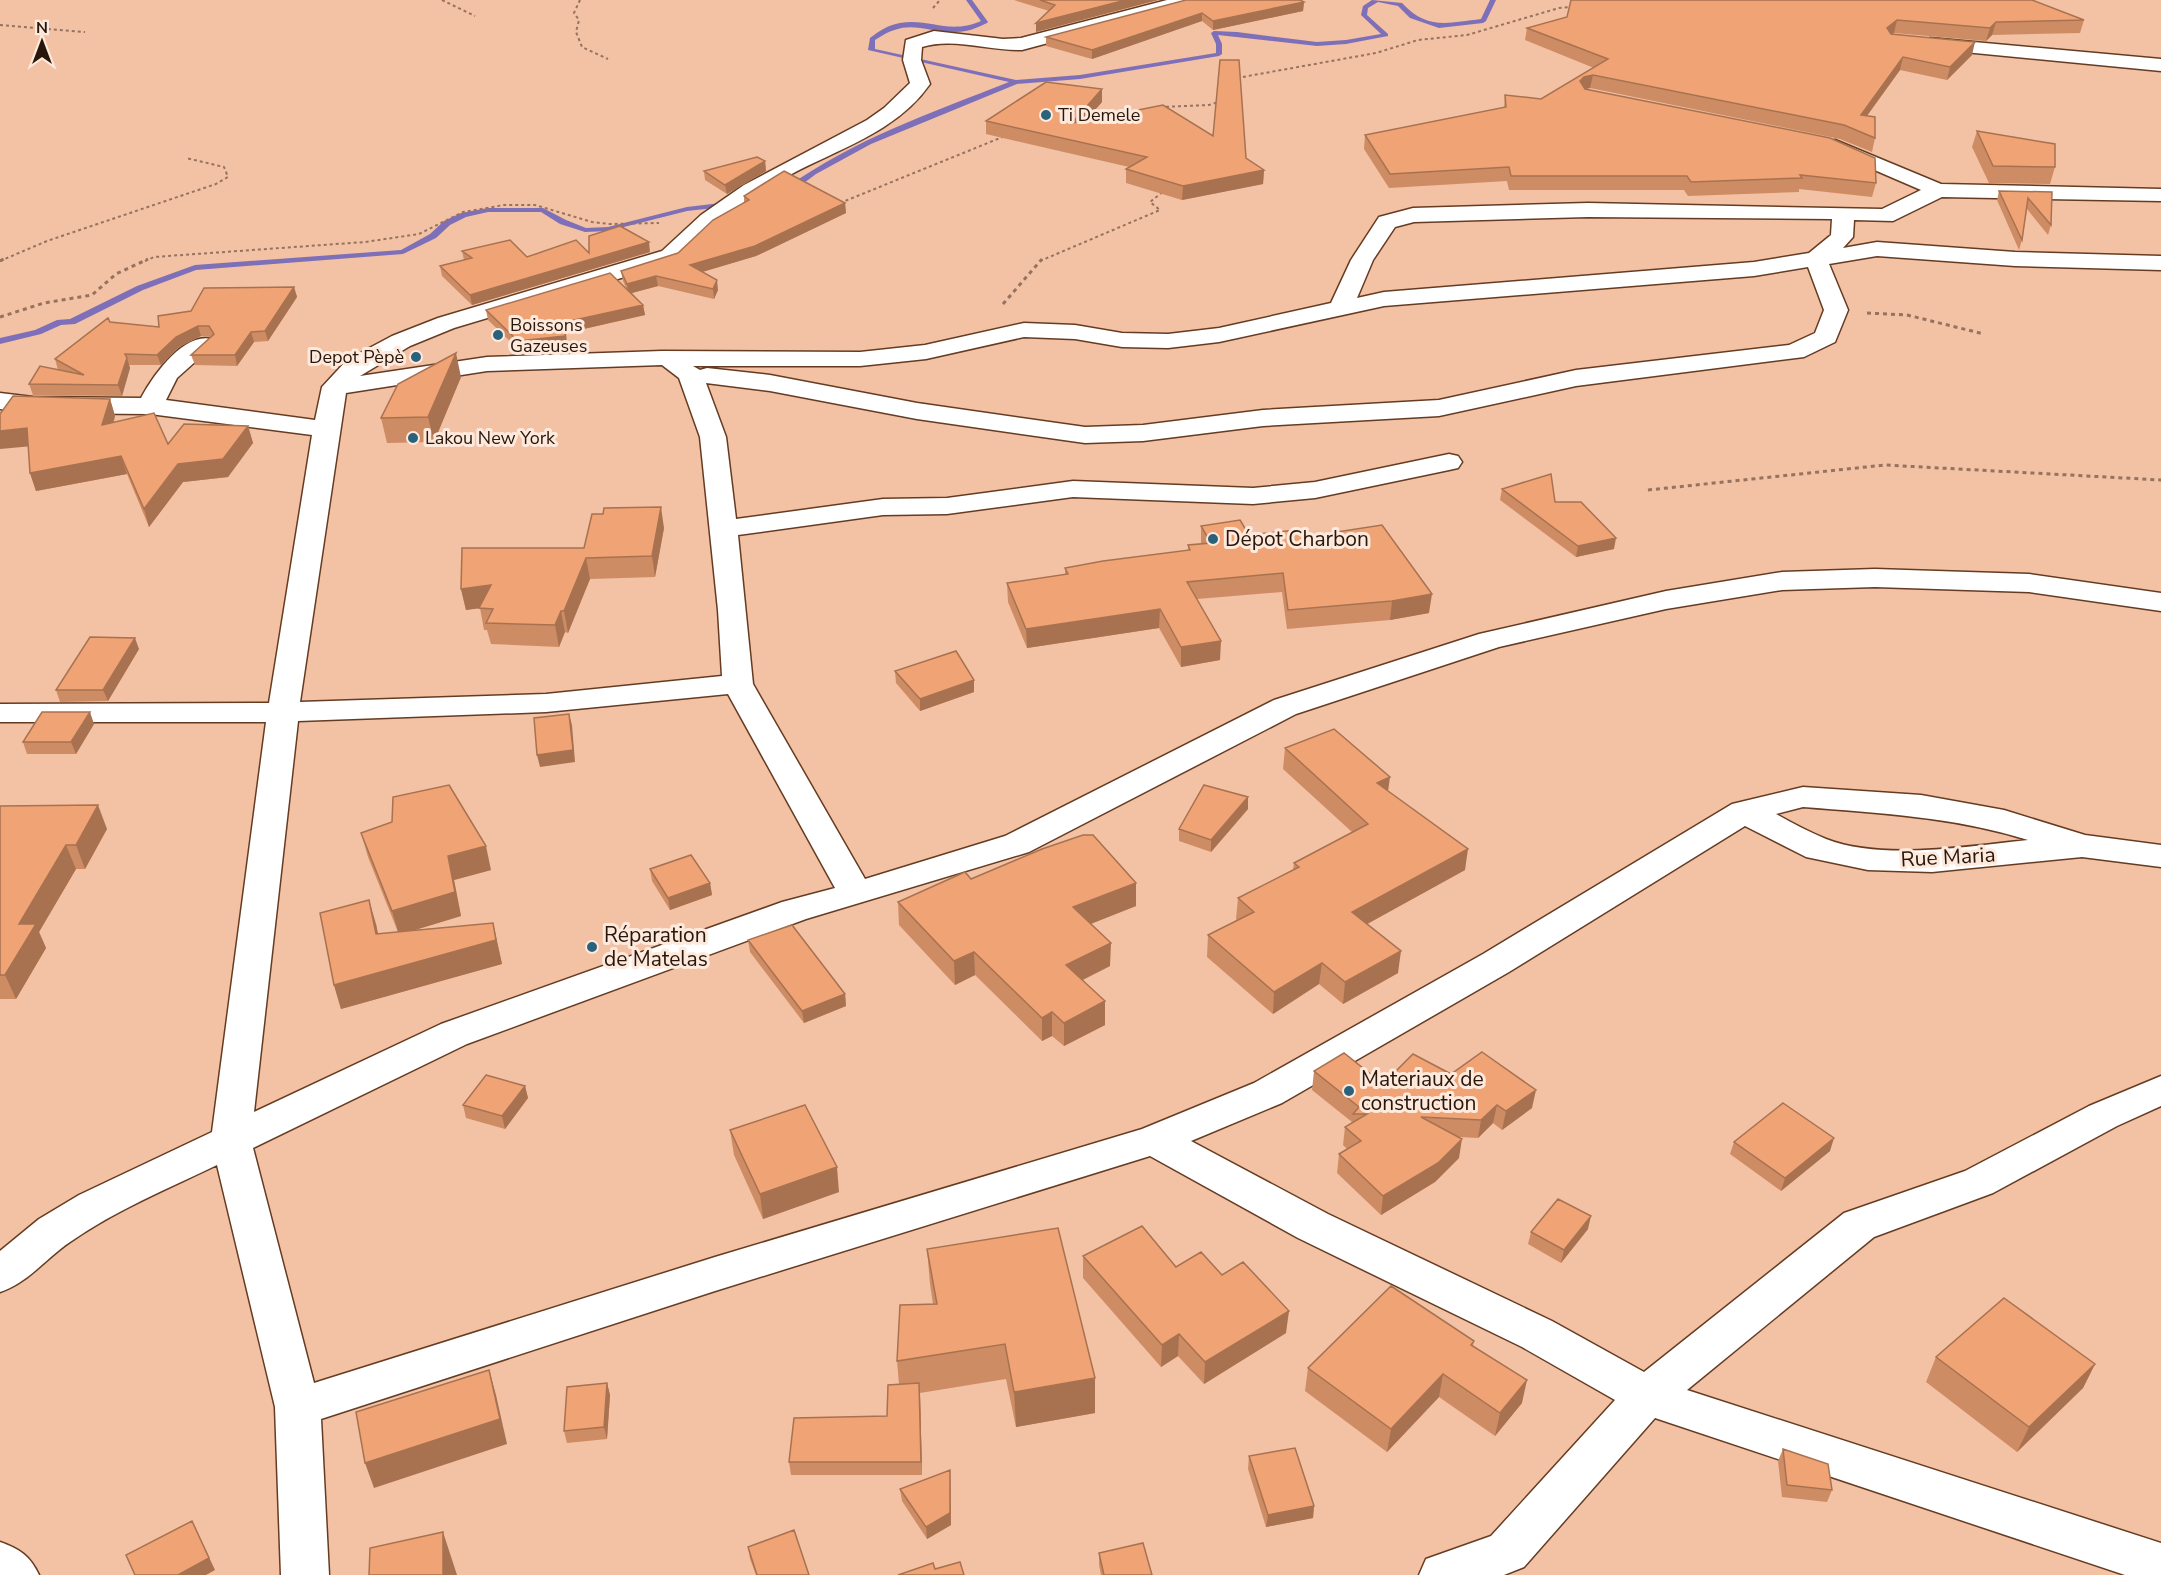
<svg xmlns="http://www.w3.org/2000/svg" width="2161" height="1575" font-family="'Nunito Sans',sans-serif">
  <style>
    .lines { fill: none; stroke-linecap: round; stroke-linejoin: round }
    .stream { fill: #7e6fb9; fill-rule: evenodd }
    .minor-casing { stroke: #653c22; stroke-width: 3 }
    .path-far1 { stroke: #96735e; stroke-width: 2; stroke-dasharray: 3 3; stroke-linecap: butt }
    .path { stroke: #96735e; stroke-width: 3; stroke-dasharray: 4 4; stroke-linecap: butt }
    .minor { fill: #fff; fill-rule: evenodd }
    .wall { fill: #ce8c64 }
    .shaded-wall { fill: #a87251 }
    .building { fill: #f0a374; stroke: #a87251; stroke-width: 1.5 }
    .poi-dot { fill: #2a627c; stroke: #fee9dd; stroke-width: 2 }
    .labels { text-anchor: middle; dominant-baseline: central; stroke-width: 6; stroke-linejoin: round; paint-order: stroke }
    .far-poi-label { font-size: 18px; fill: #28160b; stroke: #fee9dd; text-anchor: start }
    .poi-label { font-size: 21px; fill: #28160b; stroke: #fee9dd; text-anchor: start }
    .street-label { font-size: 21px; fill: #28160b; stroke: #fee9dd }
  </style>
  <rect width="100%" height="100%" fill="#f3c1a4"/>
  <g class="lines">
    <path class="stream" d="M966,0H972L988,22L987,23C977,28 967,32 956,32C921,32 909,17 875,40V49L1016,80L1080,75L1216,53V44L1211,33L1214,31L1237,32L1317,42L1346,40L1381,34L1361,15L1363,6L1372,0L1402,3C1427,30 1447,23 1481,19L1490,0H1496L1486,21L1483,23L1439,28L1410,18L1398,6L1378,2L1368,8L1367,15L1388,34V36L1346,44L1317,46L1218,35L1222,44V54L1219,56L1080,79L1017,84L871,144L816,174L792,192H786V188C854,139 931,113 1009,82L868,50L870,38C879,31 888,25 900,23C930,18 949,35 981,21Z
      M729,202H732V206L687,211L608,231L585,232L560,224L541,212H488L466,217L450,225L436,238L403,254L196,270L143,290L75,324L61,325L41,334L0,344V338L35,330L57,320L70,319L137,286L195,265L401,250L430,234L444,221L461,213L488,208H543L566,220L586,228L608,227L687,207Z"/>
    <g class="minor-casing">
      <path id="minor" d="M1167,0H1196L1193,4L1022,50C990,51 952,37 922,47L921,60L930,84C896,133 837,149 788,176C747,199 710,227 678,261L454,328L410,346L360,376L487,357L662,351L860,352L925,345L1024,323L1075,325L1122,333L1168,334L1219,328L1331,303L1351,260L1379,217L1413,208L1588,203L1882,209L1921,190L1828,150L1825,146L1828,142L1835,140L1941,184L2161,189V201L1942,197L1893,221L1854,220L1853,237L1843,248L1877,242L2015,252L2161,256V270L2015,266L1877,256L1829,264L1848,310L1835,342L1804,357L1576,386L1439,416L1263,426L1143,441L1085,443L917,419L770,391L706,383L726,437L736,519L883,499L947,498L1073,481L1253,488L1315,482L1449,454L1458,456L1462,462L1458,468L1449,470L1315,498L1253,504L1073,497L947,514L883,515L738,535L753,684L865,879L1005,836L1274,700L1479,634L1666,591L1782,572L1875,569L2029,574L2161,593V611L2029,592L1875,587L1782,590L1666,609L1499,647L1296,714L1029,852L806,919L467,1044L253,1148L314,1383L715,1257L1142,1129L1254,1083L1483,954L1732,804L1803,787L1921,795L2004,810L2085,835L2161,845V867L2082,857L1932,872L1868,870L1806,857L1745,826L1509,972L1282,1103L1191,1141L1328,1214L1552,1321L1644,1372L1844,1213L1965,1171L2089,1106L2161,1076V1106L2117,1126L1993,1193L1874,1237L1687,1390L2161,1543V1575H2125L1655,1418L1524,1567L1504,1575H1419L1426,1559L1491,1536L1615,1400L1522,1347L1298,1238L1150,1156L715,1291L321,1419L329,1575H281L275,1407L217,1165C167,1189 116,1210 70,1242C46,1258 28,1283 0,1292V1251L39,1219L79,1195L212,1132L266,722H0V704L269,703L312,435L150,414L33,413L0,409V393L33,397L141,398C153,376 183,332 212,339L215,344L177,378L166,400L315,420L322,387L347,360L392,336L438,318L662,251L701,215L744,185L867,120L884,108L910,83L903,60L906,40L934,31L1003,39L1021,38ZM1588,217L1832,219L1831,235L1809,253L1754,262L1384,292L1357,298L1373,260L1395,227L1414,222ZM1808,267L1824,310L1815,333L1789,345L1576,370L1439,400L1263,410L1143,425L1085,427L917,403L770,375L707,368L700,370L693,366H860L926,359L1024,337L1075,339L1122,347L1168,348L1219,342L1384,306L1754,276ZM662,365L679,378L700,437L718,610L722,676L546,694L300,702L346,393L487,371ZM728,694L835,888L782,902L441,1024L254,1112L298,721L546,712ZM1803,807C1879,813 1955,817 2028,840C1969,846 1882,861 1826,839C1809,832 1792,823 1776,814Z
        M1930,38L2161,59V71L1923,48L1921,44Z
        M0,1542C20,1549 30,1556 39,1575H0Z"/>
    </g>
    <path class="path-far1" d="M442,0L475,16
      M580,0L574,13L579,20L576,32L582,47L608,59
      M933,8L940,0
      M0,25L85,32
      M1237,78L1376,53L1418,40L1467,35L1559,8L1572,7
      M1160,107L1209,105L1221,101
      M840,203L1005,136
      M0,261L47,241L216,184L228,177L224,167L186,158
      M145,261L154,257L365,242L419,234L463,212L504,205H535L592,222L609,224L659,223
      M1040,261L1160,210L1150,202L1164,191"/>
    <path class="path" d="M0,261L4,259
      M1003,304L1042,259
      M1867,313L1907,315L1984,334
      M0,317L44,303L92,295L116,274L148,259
      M1648,490L1885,465L2161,480"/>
    <use href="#minor" class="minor"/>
  </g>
  <path class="wall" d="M1014,0H1158L1036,32V23L1049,11Z
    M1186,0L1304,2L1303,11L1213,30L1202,21L1092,59L1046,46V37Z
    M1567,17L2084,20L2080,33L1992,35L1986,41L1894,33L1892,34L1972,55L1947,80L1900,70L1867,116L1875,138L1872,152L1840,139L1590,88L1586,89L1876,183L1872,197L1799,189V192L1688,196L1684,190H1509L1507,181L1389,188L1364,149L1365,135L1504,108L1505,95L1541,99L1594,68L1525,40L1527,28Z
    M1102,102L1086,120L1246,158L1264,170L1263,184L1182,200L1126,183V169L1129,167L986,134V121Z
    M1977,131L2055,167L2050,184L1989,183L1972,147Z
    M765,161L766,171L727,194L705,180L704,171Z
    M1999,191L2052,192L2051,225L2048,235L2027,209L2022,240L2019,250L1997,200Z
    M744,196L845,203L846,213L756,256L702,272L718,290L714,299L658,286L632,293L643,305L645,315L566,333L567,347L520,351L488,320L486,310L626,288L623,281L621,271L678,253L744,203Z
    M462,251L527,257L589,253L650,252L472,305L442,276L440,266L464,260Z
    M294,287L297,297L268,341L254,342L237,366L195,365L191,355L211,337L201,336L179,347L161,365H129L130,368L122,396L33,395L29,384L58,370L55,359L110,322L159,327L191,311Z
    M461,377L434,442L387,443L381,418Z
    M110,399L115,416L114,422L168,444L248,426L253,443L228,477L183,482L149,527L127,474L36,491L30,473Z
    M1502,489L1555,502L1614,549L1576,557L1500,500Z
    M1201,526L1249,535L1311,536L1429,613L1390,620L1287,629L1282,592L1197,599L1220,660L1181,667L1159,628L1027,648L1008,602L1007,583L1065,575V568L1188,550V545L1201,544Z
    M664,528L655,577L590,579L568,633L565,632L559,647L491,644L487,630H484L480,608L466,610L461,589L584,548Z
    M139,649L108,701L60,702L56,690Z
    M895,671L974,680V692L920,711L896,683Z
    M94,724L76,754H27L23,742Z
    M1285,748L1388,791L1465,870L1367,924L1398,973L1343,1004L1319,984L1273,1014L1207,957L1208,935L1237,920L1236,919L1238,898L1293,870L1294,863L1352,832L1283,769Z
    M0,806L107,829L85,869H76L39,932L46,948L16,999H0Z
    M1248,809L1211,852L1179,841V829Z
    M361,833L491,870L454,880L461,916L414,930L493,923L502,964L341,1009L334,985L376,924L378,934L398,932L368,857Z
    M650,869L710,883L712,895L670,910L652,881Z
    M971,879L1136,906L1090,924L1110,966L1083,980L1105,1025L1064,1046L1052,1036L1042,1041L975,975L955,985L899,925L898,902Z
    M748,940L845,994L846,1006L804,1023L750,952Z
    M1314,1071L1383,1084L1451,1074L1532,1108L1502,1130L1493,1123L1478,1138L1459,1137V1158L1435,1182L1381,1215L1337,1173L1339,1154L1347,1149L1343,1145L1345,1127L1352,1122L1312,1090Z
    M525,1086L528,1098L505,1129L466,1118L463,1105Z
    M730,1130L839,1192L763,1219L734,1155Z
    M1734,1142L1830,1151L1781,1191L1730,1154Z
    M1588,1229L1561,1263L1528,1244L1531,1232Z
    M927,1249L1095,1413L1016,1427L1006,1379L920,1393L922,1475H791L789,1462L887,1416L899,1384L897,1361L933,1304L930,1284Z
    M1083,1256L1176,1267L1222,1275L1286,1333L1204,1384L1178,1356L1161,1367L1083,1278Z
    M1474,1341L1473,1346L1522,1403L1495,1436L1439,1397L1387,1452L1305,1391L1308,1368Z
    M1936,1357L2095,1364L2083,1388L2017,1452L1926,1382Z
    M607,1383L610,1395L607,1439L567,1443L564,1431Z
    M1783,1449L1832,1490L1827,1502L1782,1497L1778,1461Z
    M1249,1456L1314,1506L1313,1518L1266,1527L1248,1469Z
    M950,1470L951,1525L927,1539L902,1501L900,1489Z
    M748,1547L809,1575H756L750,1559Z
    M1099,1553L1152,1575H1101L1099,1565Z"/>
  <path class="shaded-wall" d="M1126,0H1158L1036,32V23Z
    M1304,2L1303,11L1213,30V21Z
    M1202,13V21L1092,59V50Z
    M1897,20L1894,33L1884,40L1887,28Z
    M1996,22L1992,35L1986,41L1990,28Z
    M1975,42L1972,55L1947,80L1950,67Z
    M1903,57L1900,70L1858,128L1861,115Z
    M1593,75L1590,88L1582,90L1580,81L1584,77Z
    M1102,89V102L1072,136V123Z
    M765,161L766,171L727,194L725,185Z
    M1264,170L1263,184L1182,200L1183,186Z
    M845,203L846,213L756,256L692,275L690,265Z
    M649,242L650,252L472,305L470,295Z
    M656,276L658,286L628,294L627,284Z
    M717,280L718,290L714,299L713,289Z
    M294,287L297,297L268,341L265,331Z
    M643,305L645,315L566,333L567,347L520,351L518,341L565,322Z
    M198,326L201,336L179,347L161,365L157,355L176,337Z
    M251,332L254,342L237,366L235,355Z
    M456,353L461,377L434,442L428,417Z
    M127,358L130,368L122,396L118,385Z
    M110,399L115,416L107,442L102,425Z
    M248,426L253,443L228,477L183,482L149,527L144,509L178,464Z
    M27,428L33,446L0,449V431Z
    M121,456L127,474L36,491L30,473Z
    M661,507L664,528L655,577L652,556Z
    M1616,538L1614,549L1576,557L1578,546Z
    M586,558L590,579L568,633L564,611Z
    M491,585L495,606L466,610L461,589Z
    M1432,594L1429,613L1390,620L1392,601Z
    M1160,609L1159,628L1027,648L1026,629Z
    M561,611L565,632L559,647L555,625Z
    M135,638L139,649L108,701L103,690Z
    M1221,641L1220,660L1181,667V647Z
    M974,680V692L920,711V699Z
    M90,712L94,724L76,754L71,742Z
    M569,714L572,725L575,762L540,767L537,755Z
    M1390,777L1387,799L1377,783Z
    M1248,797V809L1211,852V840Z
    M98,805L107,829L85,869L76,845Z
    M66,845L76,869L39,932L46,948L16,999L5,975L19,924Z
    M486,846L491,870L454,880L461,916L399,935L392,911L448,856Z
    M1468,849L1465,870L1349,934L1352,912Z
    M710,883L712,895L670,910L668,898Z
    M1136,883V906L1073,931V907Z
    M369,900L376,924L383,958L376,934Z
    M493,923L502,964L341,1009L334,985Z
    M1111,943L1110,966L1066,988V965Z
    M1401,951L1398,973L1343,1004L1345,982Z
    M974,952L975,975L955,985L954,961Z
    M1322,963L1319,984L1273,1014L1274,992Z
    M845,994L846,1006L804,1023L802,1011Z
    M1105,1001V1025L1064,1046V1023Z
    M1052,1012V1036L1042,1041V1018Z
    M525,1086L528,1098L505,1129L502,1116Z
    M1536,1090L1532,1108L1502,1130L1506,1111Z
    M1497,1105L1493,1123L1478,1138L1481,1120Z
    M1834,1138L1830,1151L1781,1191L1785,1178Z
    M1462,1139L1459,1158L1435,1182L1381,1215L1383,1196Z
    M837,1167L839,1192L763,1219L760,1194Z
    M1591,1216L1588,1229L1561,1263L1564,1250Z
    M1289,1311L1286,1333L1204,1384L1205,1362Z
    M1179,1334L1178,1356L1161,1367L1162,1345Z
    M2095,1364L2083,1388L2017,1452L2029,1427Z
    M489,1370L496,1395L507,1444L374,1488L365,1463Z
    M1443,1374L1439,1397L1387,1452L1391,1429Z
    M1095,1378V1413L1016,1427L1014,1392Z
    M1527,1380L1522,1403L1495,1436L1500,1413Z
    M607,1383L610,1395L607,1439L604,1427Z
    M919,1383L920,1395L922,1475L921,1462Z
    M950,1470L951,1525L927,1539L926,1527Z
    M1314,1506L1313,1518L1266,1527L1268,1515Z
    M192,1521L215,1570L206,1575H178Z
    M443,1532L457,1575H443Z"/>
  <path class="building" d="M1040,0H1126L1036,23L1055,5Z
    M1186,0H1300L1304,2L1213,21L1202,13L1092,50L1046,37Z
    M1571,0H2032L2084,20L1996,22L1990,28L1897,20L1887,28L1891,34L1975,42L1950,67L1903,57L1861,115L1875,117V138L1844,125L1593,75L1584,77L1580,81L1585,89L1830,138L1875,158L1876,183L1800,175L1802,178L1691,182L1687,176H1511L1509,167L1390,174L1365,135L1506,107L1505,95L1541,99L1608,59L1527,28L1567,17Z
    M1220,60H1239L1246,158L1264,170L1183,186L1126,169L1147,157L986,121L1046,82L1102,89L1072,123L1163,105L1213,136Z
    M1977,131L2055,144V167L1993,166Z
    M757,157L765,161L725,185L704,171Z
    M784,171L845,203L755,246L690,265L717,280L713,289L656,276L627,284L621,271L678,253L713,220L749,200L744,196Z
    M1999,191L2052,192L2051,225L2028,198L2022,240Z
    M620,226L649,242L470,295L440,266L472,258L462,251L510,240L527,257L576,240L589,253V236Z
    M610,273L643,305L565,322V336L518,341L486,310Z
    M294,287L265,331L251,332L235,355H191L214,334L209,326H198L176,337L157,355L125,354L127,358L118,385L29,384L40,366L84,375L55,359L108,318L110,322L159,327L158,316L191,311L204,288Z
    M456,353L428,417L381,418L398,384Z
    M13,396L110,399L102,425L154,413L168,444L184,424L248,426L223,459L178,464L144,509L121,456L30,473L27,428L0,431V414Z
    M1551,474L1555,502H1581L1616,538L1578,546L1502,489Z
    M661,507L652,556L586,558L564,611H561L555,625L486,623L493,609L479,608L491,585L461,589L462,548H584L592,514H603L604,508Z
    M1240,520L1249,535L1306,529L1311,536L1382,525L1432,594L1392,601L1288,610L1283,573L1187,582L1221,641L1181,647L1160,609L1026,629L1007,583L1068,574L1065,568L1103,561L1190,550L1188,545L1211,543L1201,526Z
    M90,637L135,638L103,690H56Z
    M956,651L974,680L920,699L895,671Z
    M42,712H90L71,742H23Z
    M569,714L573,750L537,755L534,718Z
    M1334,729L1390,777L1377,783L1468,849L1352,912L1401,951L1345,982L1322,963L1274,992L1208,935L1254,912L1238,898L1299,867L1294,863L1368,824L1285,748Z
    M449,785L486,846L448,856L455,892L392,911L361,833L392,822L393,797Z
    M1204,785L1248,797L1211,840L1179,829Z
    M98,805L76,845H66L19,924H36L5,975H0V806Z
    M1083,835H1093L1136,883L1073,907L1111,943L1066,965L1105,1001L1064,1023L1052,1012L1042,1018L974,952L954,961L898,902L965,872L971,879L1042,849Z
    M691,855L710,883L668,898L650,869Z
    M369,900L376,934L493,923L496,940L334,985L320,913Z
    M792,925L845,994L802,1011L748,940Z
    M1482,1052L1536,1090L1506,1111L1497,1105L1481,1120L1421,1117L1462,1139L1438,1163L1383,1196L1339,1154L1361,1141L1345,1127L1367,1114H1353L1359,1107L1314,1071L1344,1053L1383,1084L1413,1054L1451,1074Z
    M486,1075L525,1086L502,1116L463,1105Z
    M1783,1103L1834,1138L1785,1178L1734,1142Z
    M805,1105L837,1167L760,1194L730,1130Z
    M1558,1199L1591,1216L1564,1250L1531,1232Z
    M1142,1226L1176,1267L1201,1252L1222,1275L1243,1262L1289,1311L1205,1362L1179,1334L1162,1345L1083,1256Z
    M1058,1228L1095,1378L1014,1392L1005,1344L897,1361L900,1305L937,1304L927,1249Z
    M1391,1286L1474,1341L1471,1345L1527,1380L1500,1413L1443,1374L1391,1429L1308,1368Z
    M2004,1298L2095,1364L2029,1427L1936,1357Z
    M489,1370L500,1419L365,1463L356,1412Z
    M607,1383L604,1427L564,1431L567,1387Z
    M919,1383L921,1462H789L794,1418L887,1416L888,1385Z
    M1295,1448L1314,1506L1268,1515L1249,1456Z
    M1783,1449L1828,1464L1832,1490L1787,1485Z
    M950,1470V1513L926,1527L900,1489Z
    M192,1521L209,1558L178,1575H135L126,1555Z
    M794,1530L809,1575H757L748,1547Z
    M443,1532V1575H369L370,1548Z
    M1143,1543L1152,1575H1104L1099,1553Z
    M960,1562L964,1575H898L933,1563L935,1569Z"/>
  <g class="poi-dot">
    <circle cx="1046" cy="115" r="6"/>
    <circle cx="498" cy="335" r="6"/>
    <circle cx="416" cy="357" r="6"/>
    <circle cx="413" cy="438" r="6"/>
    <circle cx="1213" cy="539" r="6"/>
    <circle cx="592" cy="947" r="6"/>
    <circle cx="1349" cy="1091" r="6"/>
  </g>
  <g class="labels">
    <g class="far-poi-label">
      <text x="1058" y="115">Ti Demele</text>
      <text x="510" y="325">Boissons<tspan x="510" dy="21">Gazeuses</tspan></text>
      <text x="404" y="357" text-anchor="end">Depot Pèpè</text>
      <text x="425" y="438">Lakou New York</text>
    </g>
    <g class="poi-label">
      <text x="1225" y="539">Dépot Charbon</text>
      <text x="604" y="935">Réparation<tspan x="604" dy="24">de Matelas</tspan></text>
      <text x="1361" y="1079">Materiaux de<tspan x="1361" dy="24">construction</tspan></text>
    </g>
    <g class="street-label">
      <text transform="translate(1948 857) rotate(-3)">Rue Maria</text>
    </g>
  </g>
  <g transform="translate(42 42)" stroke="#fee9dd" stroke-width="4.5" paint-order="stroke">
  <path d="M0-4.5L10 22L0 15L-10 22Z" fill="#28160b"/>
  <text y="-9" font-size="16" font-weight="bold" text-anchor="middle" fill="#28160b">N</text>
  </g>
</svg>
